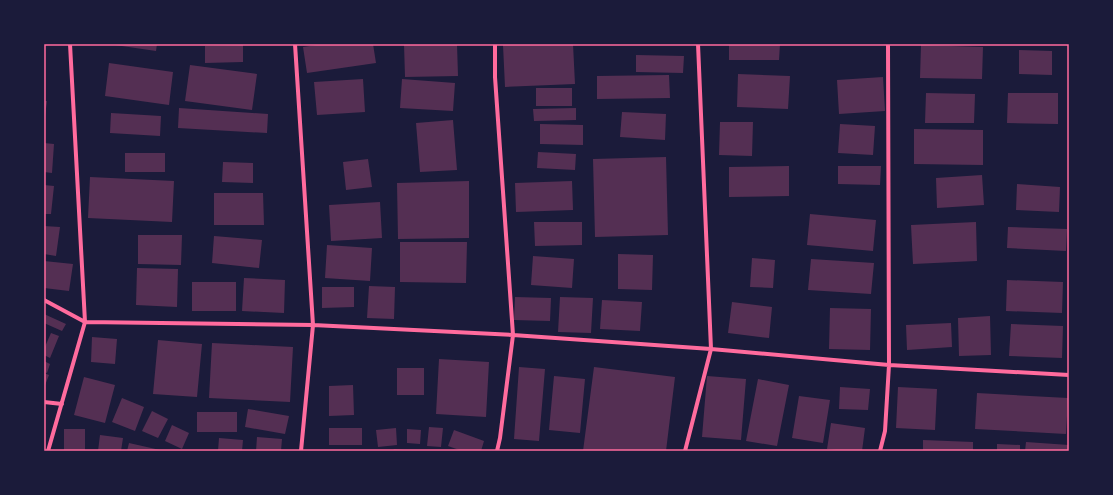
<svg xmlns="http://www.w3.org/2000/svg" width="1113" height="495" font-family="'Titillium Web',sans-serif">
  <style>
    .building { fill: #542f53 }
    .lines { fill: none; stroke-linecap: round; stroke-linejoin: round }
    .minor { stroke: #ff6b9d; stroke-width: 4 }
    .neatline { fill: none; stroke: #ff6b9d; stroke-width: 1.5 }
  </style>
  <rect width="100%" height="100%" fill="#1b1b3a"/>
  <path class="building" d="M115,44H157L156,51L115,45Z
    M323,44H373L376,63L307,73L303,47Z
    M404,44H457L458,76L405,77Z
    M513,44H573L575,84L505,87L503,45Z
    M729,44H780L779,60H729Z
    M243,45V62L205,63V46Z
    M921,45L983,47L982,79L920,78Z
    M1019,50L1052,51V75L1019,74Z
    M636,55L684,56L683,73L636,72Z
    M109,63L173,72L169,105L105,96Z
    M190,65L257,74L252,110L185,101Z
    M738,74L790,76L788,109L737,107Z
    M669,75L670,98L597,99V76Z
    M883,77L885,111L839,114L837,80Z
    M363,79L365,112L317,115L314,82Z
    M402,79L455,83L453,111L400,108Z
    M536,88H572V106H536Z
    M926,93L975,94L974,123H925Z
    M1008,93H1058V124L1007,123Z
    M44,101H47L45,116H44Z
    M179,108L268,114L267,133L178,128Z
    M576,108V120L534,121L533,109Z
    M622,112L666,114L665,140L620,137Z
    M111,113L161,116L160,136L110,133Z
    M453,120L457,170L420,172L416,123Z
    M720,122H753L752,156L719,155Z
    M540,124L583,125V145L540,144Z
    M840,124L875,126L873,155L838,153Z
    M914,129L983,130V165L914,164Z
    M44,143L54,144L52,173L44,172Z
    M538,152L576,154L575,170L537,168Z
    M125,153H165V172H125Z
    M666,157L668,235L595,237L593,159Z
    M368,159L372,187L346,190L343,162Z
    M223,162L253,163V183L222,182Z
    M789,166V196L729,197V167Z
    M838,166H881L880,185L838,184Z
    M982,175L984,205L937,208L936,178Z
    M90,177L174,181L172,222L88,218Z
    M469,181V238L398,239L397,183Z
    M572,181L573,210L516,212L515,183Z
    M1017,184L1060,187L1059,212L1016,210Z
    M44,185L54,186L51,214H44Z
    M214,193H263L264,225H214Z
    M380,202L382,238L331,241L329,205Z
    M810,214L876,220L873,251L807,245Z
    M534,222H582V245L535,246Z
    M976,222L977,261L913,264L911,225Z
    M44,226L60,227L56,256L44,254Z
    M1008,227L1067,229L1066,251L1007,248Z
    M138,235H182L181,265L138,264Z
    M214,236L262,240L259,268L212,263Z
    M400,242H467L466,283L400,282Z
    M327,245L372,248L370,281L325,278Z
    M618,254L653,255L652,290L618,289Z
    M533,256L574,259L572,288L531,285Z
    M752,258L775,260L773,288L750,287Z
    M811,259L874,263L871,294L808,290Z
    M44,261L73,264L69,291L44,288Z
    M137,268L178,269L177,307L136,305Z
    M244,278L285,280L284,313L242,311Z
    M1007,280L1063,282L1062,313L1006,311Z
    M192,282H236V311H192Z
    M369,286L395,287L394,319L367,318Z
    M322,287H354V307L322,308Z
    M515,297L551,298L550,321L514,320Z
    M560,297L593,298L591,333L558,332Z
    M602,300L642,302L640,331L600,329Z
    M732,302L772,307L769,338L728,333Z
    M830,308L871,309L870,350L829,349Z
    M44,314L66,324L62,331L44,323Z
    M990,316L991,355L959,356L958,318Z
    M951,323L952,347L907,350L906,325Z
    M1011,324L1063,326L1062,358L1009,356Z
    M51,333L59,336L50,358L44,355V349Z
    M92,337L117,339L115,364L91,362Z
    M158,340L202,344L197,397L153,394Z
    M212,343L293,347L290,402L209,398Z
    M439,359L489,362L486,417L436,414Z
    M44,361L50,364L47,373L44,372Z
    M519,367L545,369L539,441L514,439Z
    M594,367L675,377L666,451H583Z
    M397,368H424V395H397Z
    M44,373L49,375L44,388Z
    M554,376L585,379L580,433L549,430Z
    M707,376L746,379L741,440L702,437Z
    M84,377L115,385L105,423L74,415Z
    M758,379L789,385L777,446L746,441Z
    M353,385L354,415L329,416V386Z
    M840,387L870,389L868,410L839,409Z
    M898,387L937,389L935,430L896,428Z
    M977,393L1068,398L1066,434L975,429Z
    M799,396L830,400L823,443L792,438Z
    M122,398L144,407L135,431L112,422Z
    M248,409L289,416L285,434L245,427Z
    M152,411L168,419L158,438L142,431Z
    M197,412H237V432H197Z
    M831,423L865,428L862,451H845L827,449Z
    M172,425L189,433L182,449L165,441Z
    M429,427L443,428L441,447L427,446Z
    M329,428H362V445H329Z
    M396,428L397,445L378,447L376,430Z
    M64,429H85V451H64Z
    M407,429L421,430L420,444L407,443Z
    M454,430L484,441L481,451H462L448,446Z
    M100,435L123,438L121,451H98Z
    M257,437L282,439L281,451H256Z
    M219,438L243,440L242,451H218Z
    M923,440L973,442V451H923Z
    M1026,442L1069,445V451H1025Z
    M129,443L160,450V451H127Z
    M997,444L1020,445V451H997Z
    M394,449L404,450V451H393Z"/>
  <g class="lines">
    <path class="minor" d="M295,44L313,325L301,451
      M495,44V77L513,335L500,438L497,451
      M44,300L85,322L313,325L513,335L711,349L889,365L1069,375
      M44,402L62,404
      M48,451L85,322L70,44
      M685,451L711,349L698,44
      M880,451L885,431L889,365L888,44"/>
  </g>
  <rect width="1113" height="495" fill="none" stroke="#1b1b3a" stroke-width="90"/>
  <rect x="45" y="45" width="1023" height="405" class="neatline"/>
</svg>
